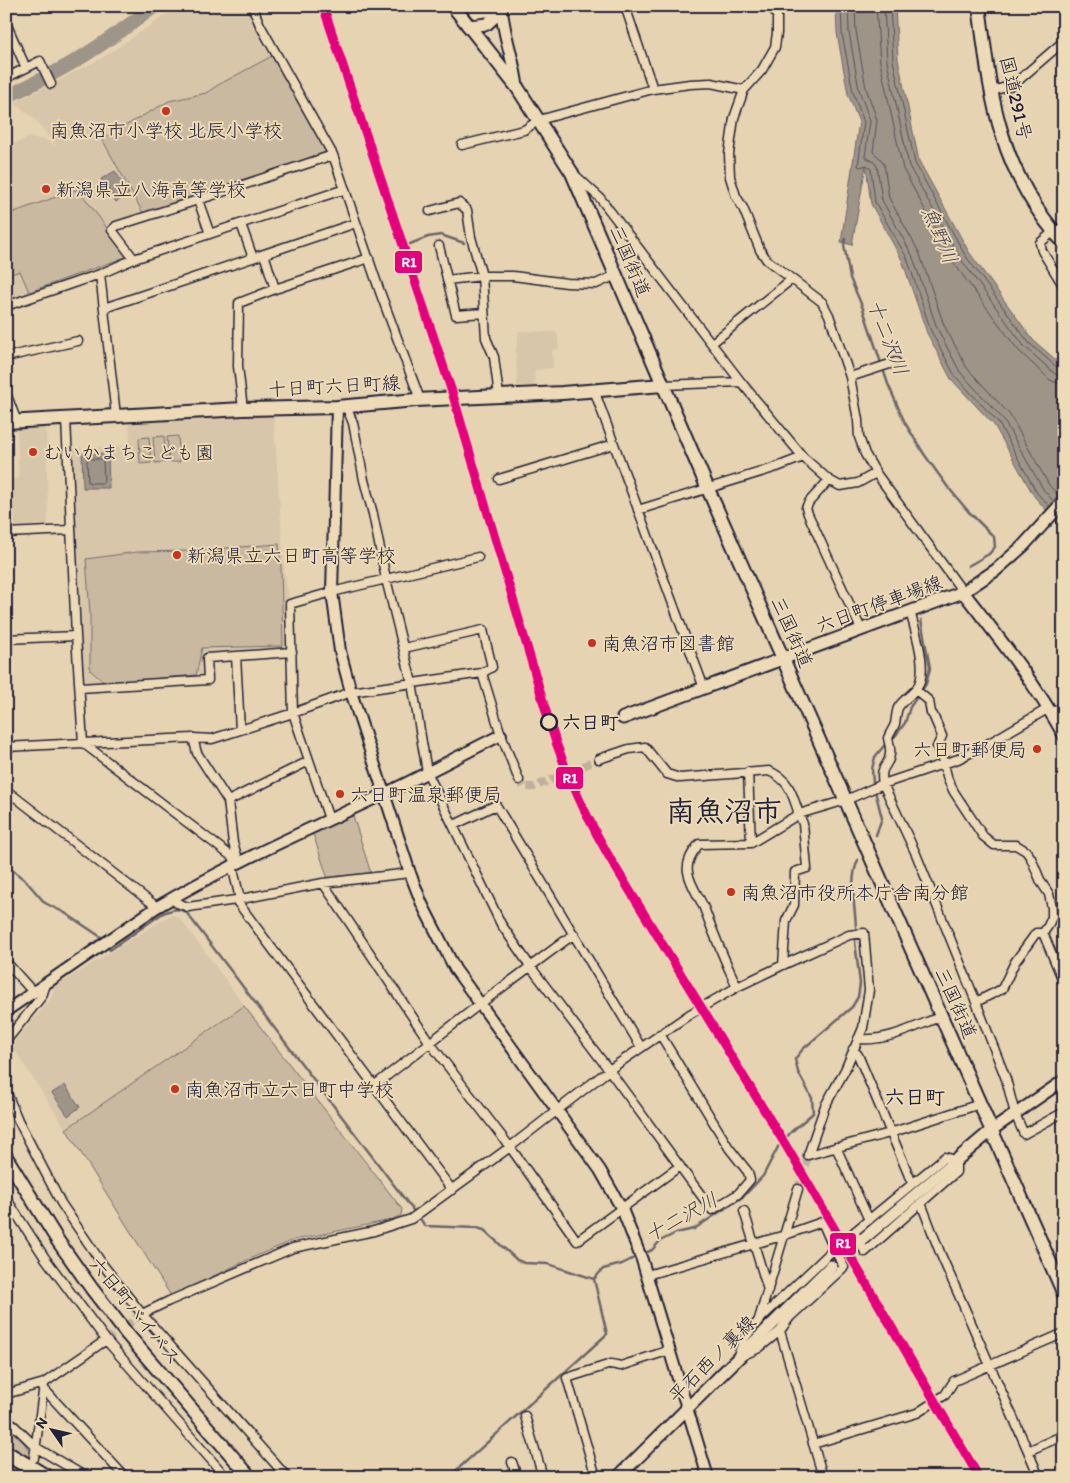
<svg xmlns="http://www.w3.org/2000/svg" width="1070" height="1483" font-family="Itim,'Klee One',sans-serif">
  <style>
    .built { fill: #d7c6a9 }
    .green { fill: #c9b9a0; stroke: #766e6e }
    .water { fill: #9f9488; stroke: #6d6669 }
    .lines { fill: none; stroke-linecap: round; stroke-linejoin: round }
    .shore { stroke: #54505a; stroke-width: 1 }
    .stream { stroke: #6d6669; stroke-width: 2.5 }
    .river { stroke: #9f9488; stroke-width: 14 }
    .minor-tunnel { stroke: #beb09a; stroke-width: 8; stroke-dasharray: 8 4; stroke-linecap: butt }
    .secondary-tunnel { stroke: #beb09a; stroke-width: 11; stroke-dasharray: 11 5.5; stroke-linecap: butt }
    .minor-casing { stroke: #22223b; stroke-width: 11 }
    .tertiary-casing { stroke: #22223b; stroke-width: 14 }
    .secondary-casing { stroke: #22223b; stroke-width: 15 }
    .primary-casing { stroke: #22223b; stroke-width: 16 }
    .trunk-casing { stroke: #22223b; stroke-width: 16 }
    .motorway-casing { stroke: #22223b; stroke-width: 18 }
    .minor { stroke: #eddab7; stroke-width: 8 }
    .tertiary { stroke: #eddab7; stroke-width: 10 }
    .secondary { stroke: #eddab7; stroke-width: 11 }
    .primary { stroke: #eddab7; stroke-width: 12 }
    .trunk { stroke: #eddab7; stroke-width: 12 }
    .motorway { stroke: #eddab7; stroke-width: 14 }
    .rail-1-casing { stroke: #eddab7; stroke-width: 12 }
    .rail-1 { stroke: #e5007d; stroke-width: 9 }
    .poi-dot { fill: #c8321e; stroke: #eddab7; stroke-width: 2 }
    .stop-dot { fill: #eddab7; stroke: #22223b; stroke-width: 2.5 }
    .labels { text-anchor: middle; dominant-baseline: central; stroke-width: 4; stroke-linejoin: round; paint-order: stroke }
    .street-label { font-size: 19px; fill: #22223b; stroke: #eddab7 }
    .poi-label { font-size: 19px; fill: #22223b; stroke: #eddab7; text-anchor: start }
    .stop-label { font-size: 19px; font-weight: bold; fill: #22223b; stroke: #eddab7; text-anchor: start }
    .water-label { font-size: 20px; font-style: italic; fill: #484452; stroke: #eddab7 }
    .neighbourhood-label { font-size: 20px; font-weight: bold; fill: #22223b; stroke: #eddab7 }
    .town-label { font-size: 29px; font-weight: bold; fill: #22223b; stroke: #eddab7 }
    .line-badge { stroke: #eddab7; stroke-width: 2 }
    .badge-label { font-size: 14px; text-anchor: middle; font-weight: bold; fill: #fff }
  </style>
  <rect width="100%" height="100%" fill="#e5d3b2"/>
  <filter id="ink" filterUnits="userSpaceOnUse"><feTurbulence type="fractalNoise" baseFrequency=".02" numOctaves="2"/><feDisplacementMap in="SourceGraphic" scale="10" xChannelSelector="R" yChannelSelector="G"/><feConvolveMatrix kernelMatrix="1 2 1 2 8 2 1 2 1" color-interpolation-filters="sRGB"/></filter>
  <g filter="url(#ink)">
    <path class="built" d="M179,6H252L333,155L113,229L134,259L6,306V145L10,146L29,137L46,140L56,146L34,118L14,103L102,58Z
      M519,331L557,332L559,349L552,350L553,368L534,370L535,386L517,387L516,350Z
      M273,408L284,569L290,604L292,652L207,658L208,680L80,688L68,449L130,446L129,415Z
      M46,424L48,524L9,527L6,479L19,478L17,426Z
      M171,915L179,917L245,1006L402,1209L401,1215L391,1220L294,1240L256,1256L171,1296L66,1129L14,1049V1042L52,997L54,987Z"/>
    <path class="green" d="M272,56L326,152L143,213L102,139L169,101L206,93L218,85Z
      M78,189L128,256L29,292L20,271L6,276V215Z
      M164,436L166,462L155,463L153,437Z
      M178,436L180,462H169L167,437Z
      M149,437L151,463L140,464L139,438Z
      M279,544L281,567L283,646L202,648L196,675L105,683L90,670V613L86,559L137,552L186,551Z
      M351,809L372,877L329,882L311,828Z
      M244,1006L402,1209L401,1215L391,1220L294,1240L256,1256L171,1296L66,1129Z
      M6,1423L25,1444L29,1452L28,1457L6,1444Z"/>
    <path class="water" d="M836,6H895L898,59L919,161L969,252L1033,340L1064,367V528L1061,527L1034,496L994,425L951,379L927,333L902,260L871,204L866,165L852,245L841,242L859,122L848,94L837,33Z
      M115,171L129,194L116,202L101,179Z
      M108,453L109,488H83L82,454Z
      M65,1085L80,1107L68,1116L52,1093Z"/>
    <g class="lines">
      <path class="shore" d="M841,6L842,33L853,92L864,122L858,166L860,167L867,165L871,169L875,202L907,258L931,331L955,376L998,422L1037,493L1050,507
        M848,6L849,32L859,90L870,121L865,157L873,161L877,166L882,200L912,255L937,328L960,372L1003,419L1043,489L1054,502
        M855,6L856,31L866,88L877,120L873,152L880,158L884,164L889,198L919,252L944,325L967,368L1010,415L1049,485L1059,496
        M876,6L880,62L903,169L953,262L1018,350L1050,380L1057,383L1064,384
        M884,6L887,61L909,166L960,258L1024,346L1055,374L1064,377
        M890,6L893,60L915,163L965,255L1029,343L1059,369L1064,370
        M90,459H101L103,460L104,480L103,483H90L88,482L87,461Z"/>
      <path class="stream" d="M845,239L844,245L850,278L862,306L888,384L905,423L924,454L947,486L968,511L994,537L995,547L989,554L968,566
        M410,244L428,237L441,235L464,243
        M917,594L919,589L933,582
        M876,835L882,818L873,783L872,769L875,757L883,747L896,735L905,723L910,707L926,684L930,668L921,620
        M6,865L26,881L45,903L65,913L101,937
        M856,927C855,906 849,880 858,860
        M109,948L110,950L163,913C171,910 177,907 186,912L413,1210
        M421,1220L425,1226L477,1228L484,1230L517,1260L524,1263L548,1264L594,1279
        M643,1254L652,1250L660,1241L676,1233L694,1229L744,1196L763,1176L778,1147L791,1132L813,1113L812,1098L798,1072L795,1059L803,1049L852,1007L858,997L860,984L855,941
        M594,1279L603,1269L622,1264L638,1256
        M449,1477L607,1334L594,1279"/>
      <path class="river" d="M6,97C33,84 60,71 85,55C109,40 132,23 155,6"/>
      <path class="minor-tunnel" d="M519,780L524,787H534L599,759
        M798,1189L808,1155
        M106,1340L142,1314"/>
      <path class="secondary-tunnel" d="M831,1266L863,1239"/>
      <g class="minor-casing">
        <path id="minor" d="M252,6L260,25L333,155L380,292L418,394L416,400
          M469,6L475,14L489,12L494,6
          M625,6L653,89
          M771,6L777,16V33L775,47L762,70L744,90L734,118L729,154L730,177L736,196L743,208L760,250L767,260L822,302L829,315L850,377L858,420L859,437L865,454L876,473
          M6,23L26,68
          M6,78L40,61L51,84
          M992,91L1013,85L1064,41
          M462,145L524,130L539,120L653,89L690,84L711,83L744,90
          M575,175L600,198L741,382L803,457L829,480L840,486L858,483L876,473L963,592
          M198,200L210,234
          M430,211L459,203L467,210L471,237L482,276L486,338L494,357L499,396
          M241,224L253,258
          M1064,227L1053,232L1040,243L1042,251L1064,287
          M439,246L456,315L484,313
          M264,254L275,289
          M134,259L345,189
          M100,274L116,416
          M447,280L482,276H513L567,283L596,284L616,275
          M6,306L100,274L134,259L112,230L116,226L198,200L333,155
          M104,308L356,223
          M712,343L792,279
          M6,357L78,341
          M850,377L896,362
          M663,385L741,382
          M594,390L704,688
          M6,393L17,422
          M346,406L353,423L364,480L373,514L386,579L412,683L427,772L501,924L530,966L609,1070L712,1210L738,1194L750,1180L748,1172L729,1148L660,1034
          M243,409L238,366L239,303L275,289L369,258
          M66,419L76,636L83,743L239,862
          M499,479L614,444
          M829,480L809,502L806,508L808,514L861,629
          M638,510L777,467L803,457
          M6,533L70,530
          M910,611C915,631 929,670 917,688C912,695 902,700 898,708C896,713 896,719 895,724C893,729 890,733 888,738C889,743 891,749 890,754C889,768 879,764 883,784L916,854L976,1002L1006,1079L1015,1114L1024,1134L1064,1112
          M6,639L76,636
          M404,648L483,630L492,667L482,673
          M80,688L208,680L207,658L236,656
          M916,690L929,701L931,713L933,715L942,736L937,747L944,764L948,780L954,792L983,836L994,845H1016L1026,851L1031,858L1041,882L1049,894L1052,908V917L1048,926L1043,933L1064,983
          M1052,713L1064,706
          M240,730L236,656L292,652
          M193,738L197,753L228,801L233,843L239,862
          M6,747L83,743L193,738L212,739L293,713L351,692L482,673L501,735L519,780
          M599,759L629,749L645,747L667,774L680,778L769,771C790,780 792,794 799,814L846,800L883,784L958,759L986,745L1049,708
          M748,772L751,843
          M6,790L157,907
          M228,801L309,761
          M329,819L293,713L290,604L332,592L478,557
          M454,825L496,805L641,1047
          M232,865L240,899
          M323,883L430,1043L510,1147L577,1241L680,1166
          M171,899L177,903L188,907L236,900L323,883L410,873
          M236,900L452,1190
          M6,962L34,993
          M737,987C725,961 714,935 704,908C699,896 690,885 688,872C686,861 693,852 699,844L751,843L799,814L803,824L807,868L795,872L794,905L786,921L783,965
          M976,1002L1002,989L1015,962L1036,933H1043
          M858,1039C887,1042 916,1026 942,1016
          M6,1041L42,996L46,984
          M853,1049L858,1055L912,1183
          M375,1085L480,1004L574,934
          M6,1091L18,1120L61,1203L103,1265L142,1314L287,1477
          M836,1147L869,1220
          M808,1155L890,1133L980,1104
          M945,1157L956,1160V1172L865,1252L854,1232Z
          M6,1198L45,1258L106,1340L226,1477
          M921,1203L941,1255L1028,1451L1064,1435
          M744,1211L768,1290
          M834,1249L844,1267L790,1317L780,1331L759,1348L737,1358L744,1339L759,1320Z
          M647,1275L785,1235L822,1222L834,1249
          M142,1314L169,1301L293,1248L374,1231L411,1219L510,1147L609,1070L690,1014L737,987L783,965L849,935L864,933L869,990L863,1028L845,1070L825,1106L808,1155
          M759,1319L798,1189
          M780,1331L823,1477
          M44,1389L125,1477
          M6,1394L44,1383L106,1340
          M525,1416L543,1477
          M6,1418L37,1448L86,1477
          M813,1444L917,1413L945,1395L954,1381L1064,1333
          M1028,1451L1039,1477
          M34,1458L44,1385
          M512,1462L517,1477
          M596,1477L567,1378L611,1364L621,1366L670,1350"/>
      </g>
      <g class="tertiary-casing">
        <path id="tertiary" d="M337,407L332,592L340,651L351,692L410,873L422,904L455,969L600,1170L622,1209L642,1260L708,1477
          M6,1011L157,907C229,864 306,831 382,795C422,776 461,755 501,735
          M992,1130L1064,1080"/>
      </g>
      <g class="secondary-casing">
        <path id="secondary" d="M501,6C503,34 514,60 517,87
          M468,26L487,24L501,11
          M963,592C999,638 1035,683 1064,735
          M623,718L963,592L996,570L1023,546L1064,501
          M863,1239L992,1130
          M618,1477L831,1266"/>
      </g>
      <g class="primary-casing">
        <path id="primary" d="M6,422L243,409L337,407L416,400L562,393L663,385"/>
      </g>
      <g class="trunk-casing">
        <path id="trunk" d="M453,6L517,87L572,173L708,489L1064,1294
          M979,6C985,49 989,93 1002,134C1014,174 1036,213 1064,243
          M6,1157L58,1241L92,1289L127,1334L250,1477"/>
      </g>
      <g class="motorway-casing">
        <path id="motorway" d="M6,1453L46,1477
          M6,1472L15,1477"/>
      </g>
      <use href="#minor" class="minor"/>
      <use href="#tertiary" class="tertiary"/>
      <use href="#secondary" class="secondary"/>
      <use href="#primary" class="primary"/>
      <use href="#trunk" class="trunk"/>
      <use href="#motorway" class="motorway"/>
      <g class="rail-1-casing">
        <path id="rail-1" d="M323,6L452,392L548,718C563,768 585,815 611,860L788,1149L979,1477"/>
      </g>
      <use href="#rail-1" class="rail-1"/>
    </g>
  </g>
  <g class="poi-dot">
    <circle cx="166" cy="111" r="5"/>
    <circle cx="46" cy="189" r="5"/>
    <circle cx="33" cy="452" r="5"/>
    <circle cx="177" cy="555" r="5"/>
    <circle cx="592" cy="643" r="5"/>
    <circle cx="1037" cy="749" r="5"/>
    <circle cx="340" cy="794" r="5"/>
    <circle cx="731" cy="892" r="5"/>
    <circle cx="175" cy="1089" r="5"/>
  </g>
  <circle class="stop-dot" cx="549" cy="722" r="8"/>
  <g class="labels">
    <g class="street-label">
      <text transform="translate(1016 98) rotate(77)">国道291号</text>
      <text transform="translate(630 261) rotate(67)">三国街道</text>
      <text transform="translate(334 386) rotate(-3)">十日町六日町線</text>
      <text transform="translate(879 604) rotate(-20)">六日町停車場線</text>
      <text transform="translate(792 632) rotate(66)">三国街道</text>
      <text transform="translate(956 1003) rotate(66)">三国街道</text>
      <text transform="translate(135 1311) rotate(51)">六日町バイパス</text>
      <text transform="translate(712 1359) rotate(-45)">平石西ノ裏線</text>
    </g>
    <g class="poi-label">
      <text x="166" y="130" text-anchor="middle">南魚沼市小学校 北辰小学校</text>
      <text x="56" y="189">新潟県立八海高等学校</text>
      <text x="43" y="452">むいかまちこども園</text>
      <text x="187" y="555">新潟県立六日町高等学校</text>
      <text x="602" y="643">南魚沼市図書館</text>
      <text x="1027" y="749" text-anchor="end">六日町郵便局</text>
      <text x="350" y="794">六日町温泉郵便局</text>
      <text x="741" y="892">南魚沼市役所本庁舎南分館</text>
      <text x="185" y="1089">南魚沼市立六日町中学校</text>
    </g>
    <g class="stop-label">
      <text x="562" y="722">六日町</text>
    </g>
    <g class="water-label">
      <text transform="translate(940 235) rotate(67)">魚野川</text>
      <text transform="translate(888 337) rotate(69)">十二沢川</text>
      <text transform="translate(681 1217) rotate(-29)">十二沢川</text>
    </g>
    <g class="neighbourhood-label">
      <text x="915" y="1097">六日町</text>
    </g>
    <g class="town-label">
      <text x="724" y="810">南魚沼市</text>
    </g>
  </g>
  <g class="line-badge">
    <rect x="394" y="250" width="29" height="24" rx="5" fill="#e5007d"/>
    <rect x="555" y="766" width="29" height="24" rx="5" fill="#e5007d"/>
    <rect x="829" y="1232" width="28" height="24" rx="5" fill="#e5007d"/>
  </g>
  <g class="badge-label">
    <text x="409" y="267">R1</text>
    <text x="570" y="783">R1</text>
    <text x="843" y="1248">R1</text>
  </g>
  <rect width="1070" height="1483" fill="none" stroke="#eddab7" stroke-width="25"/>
  <rect x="12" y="12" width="1045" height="1458" fill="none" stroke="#22223b" stroke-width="2" filter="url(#ink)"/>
  <g transform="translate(52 1430) rotate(304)" stroke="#eddab7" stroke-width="4" paint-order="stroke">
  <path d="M0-4L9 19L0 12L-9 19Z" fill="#22223b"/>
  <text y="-8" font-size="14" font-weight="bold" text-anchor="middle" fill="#22223b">N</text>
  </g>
</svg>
